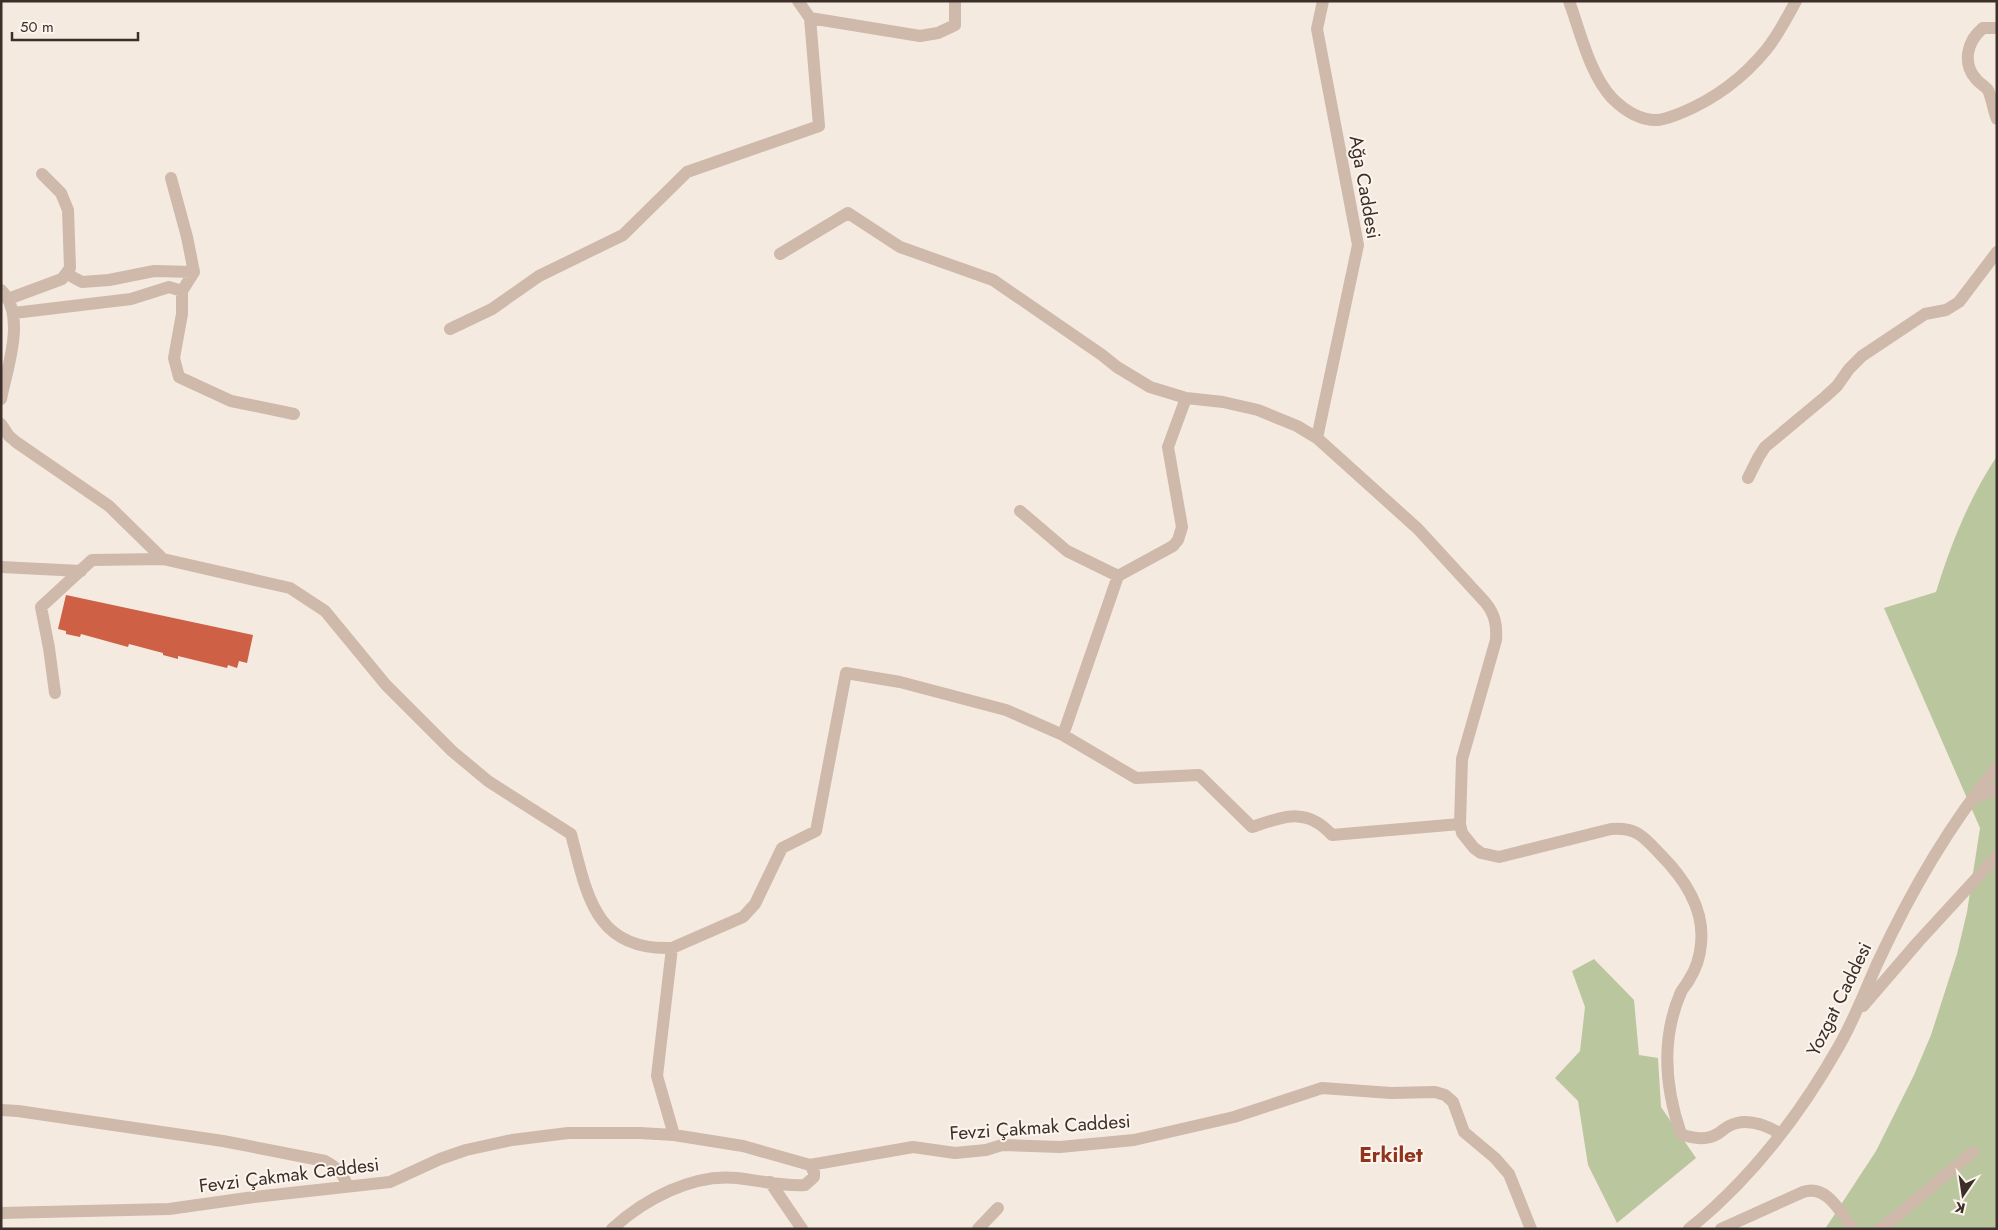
<svg xmlns="http://www.w3.org/2000/svg" width="1998" height="1230" font-family="Jost,sans-serif">
  <style>
    .green { fill: #bac69e }
    .building { fill: #ce6045 }
    .lines { fill: none; stroke-linecap: round; stroke-linejoin: round }
    .minor { stroke: #ceb9aa; stroke-width: 12 }
    .labels { text-anchor: middle; dominant-baseline: central; stroke-width: 4; stroke-linejoin: round; paint-order: stroke }
    .street-label { font-size: 19px; fill: #3c2f2a; stroke: #fcf4ed }
    .quarter-label { font-size: 21px; font-weight: bold; fill: #91341d; stroke: #fcf4ed }
  </style>
  <rect width="100%" height="100%" fill="#f5eae0"/>
  <path class="green" d="M1997,456V1229H1825L1876,1151L1914,1075L1931,1035L1957,954L1967,912L1980,828L1884,608L1936,592C1951,544 1969,498 1997,456Z
    M1594,959L1634,1000L1639,1055L1658,1058L1661,1107L1696,1158L1617,1223L1588,1165L1578,1101L1555,1078L1580,1051L1585,1007L1572,971Z"/>
  <path class="building" d="M66,595L253,635L247,663L239,661L237,668L228,665L227,668L178,656V659L163,655V653L129,644L128,647L81,634L80,637L66,634V631L58,629Z"/>
  <g class="lines">
    <path class="minor" d="M798,1L810,18L920,36L938,33L955,25V1
      M1569,1C1580,31 1590,75 1612,98C1624,110 1639,120 1656,120C1664,120 1673,116 1681,113C1715,99 1743,78 1766,50C1778,35 1787,18 1796,1
      M1997,28H1983C1967,41 1962,63 1976,79C1979,83 1985,86 1988,90C1992,98 1993,110 1997,119
      M171,178L187,237L194,272L182,291
      M780,254L848,213L900,247L993,280L1102,355L1117,367L1150,387L1186,398L1223,402L1258,410L1297,426L1317,438L1418,529L1485,602C1495,614 1497,625 1496,640L1462,759L1460,824L1462,833L1474,848L1481,853L1499,857L1611,829C1637,827 1644,837 1660,854C1684,878 1705,908 1701,944C1700,956 1696,969 1689,980C1687,984 1683,988 1681,992C1661,1038 1665,1088 1681,1134C1694,1139 1707,1141 1719,1133C1722,1131 1725,1128 1729,1126C1746,1117 1766,1125 1781,1134
      M67,274L82,282L109,280L154,271L194,272
      M1,290C27,315 7,368 1,399
      M8,299L62,279L70,268L68,210L61,193L42,174
      M14,313L131,299L169,287L182,291V314L174,358L179,377L231,401L294,414
      M450,329L492,309L539,276L623,235L687,172L819,126L810,18
      M1,424L9,436L16,442L109,506L163,559L290,588L325,611L386,685L452,751L488,781L571,834C587,894 594,951 672,948
      M1317,438L1358,245L1317,29L1323,1
      M1748,478L1758,458L1765,447L1825,397L1837,386L1849,369L1862,356L1925,314L1946,310L1959,302L1997,252
      M1020,511L1067,551L1118,576
      M1,567L81,571
      M55,693L49,648L41,607L92,560L163,559
      M1063,735L1136,778L1199,775L1252,827C1283,817 1306,806 1332,835L1460,824
      M1974,798L1997,788
      M1863,1006L1918,942L1997,856
      M1,1110L18,1111L223,1141L325,1161C337,1167 344,1174 347,1186
      M674,1135L657,1076L672,948L743,917L755,904L782,848L816,831L846,673L900,682L1006,710L1063,735L1118,576L1173,546L1178,540L1182,527L1168,447L1186,398
      M770,1182L802,1229
      M1,1213L169,1209L254,1197L390,1182L440,1159L466,1150L512,1140L568,1133H640L674,1135L743,1146L810,1165L913,1147L955,1153L986,1150L1002,1145L1060,1147L1134,1140L1234,1117L1322,1088L1391,1093L1435,1092L1445,1095L1453,1102L1464,1132L1495,1158L1509,1174L1531,1229
      M612,1229C643,1200 693,1173 737,1178C756,1180 786,1187 805,1185L814,1177V1172L810,1165
      M978,1229L998,1208
      M1689,1229C1751,1179 1800,1115 1839,1046C1854,1020 1865,991 1877,964C1909,895 1948,826 1997,767
      M1721,1229L1803,1192C1827,1184 1840,1212 1853,1229
      M1879,1229L1891,1221L1973,1152"/>
  </g>
  <g class="labels">
    <g class="street-label">
      <text transform="translate(1365 187) rotate(80)">Ağa Caddesi</text>
      <text transform="translate(1839 999) rotate(-64)">Yozgat Caddesi</text>
      <text transform="translate(1040 1127) rotate(-4)">Fevzi Çakmak Caddesi</text>
      <text transform="translate(289 1175) rotate(-7)">Fevzi Çakmak Caddesi</text>
    </g>
    <g class="quarter-label">
      <text x="1391" y="1155">Erkilet</text>
    </g>
  </g>
  <rect width="1998" height="1230" fill="none" stroke="#3c2f2a" stroke-width="5"/>
  <g transform="translate(1963 1195) rotate(193)" stroke="#fcf4ed" stroke-width="4" paint-order="stroke">
  <path d="M0-4L9 19L0 12L-9 19Z" fill="#3c2f2a"/>
  <text y="-8" font-size="14" font-weight="bold" text-anchor="middle" fill="#3c2f2a">K</text>
  </g>
  <path d="M12 32v8h126v-8" fill="none" stroke="#3c2f2a" stroke-width="2.5"/>
  <text x="20" y="32" font-size="15" fill="#3c2f2a" stroke="#fcf4ed" stroke-width="4" paint-order="stroke">50 m</text>
</svg>
